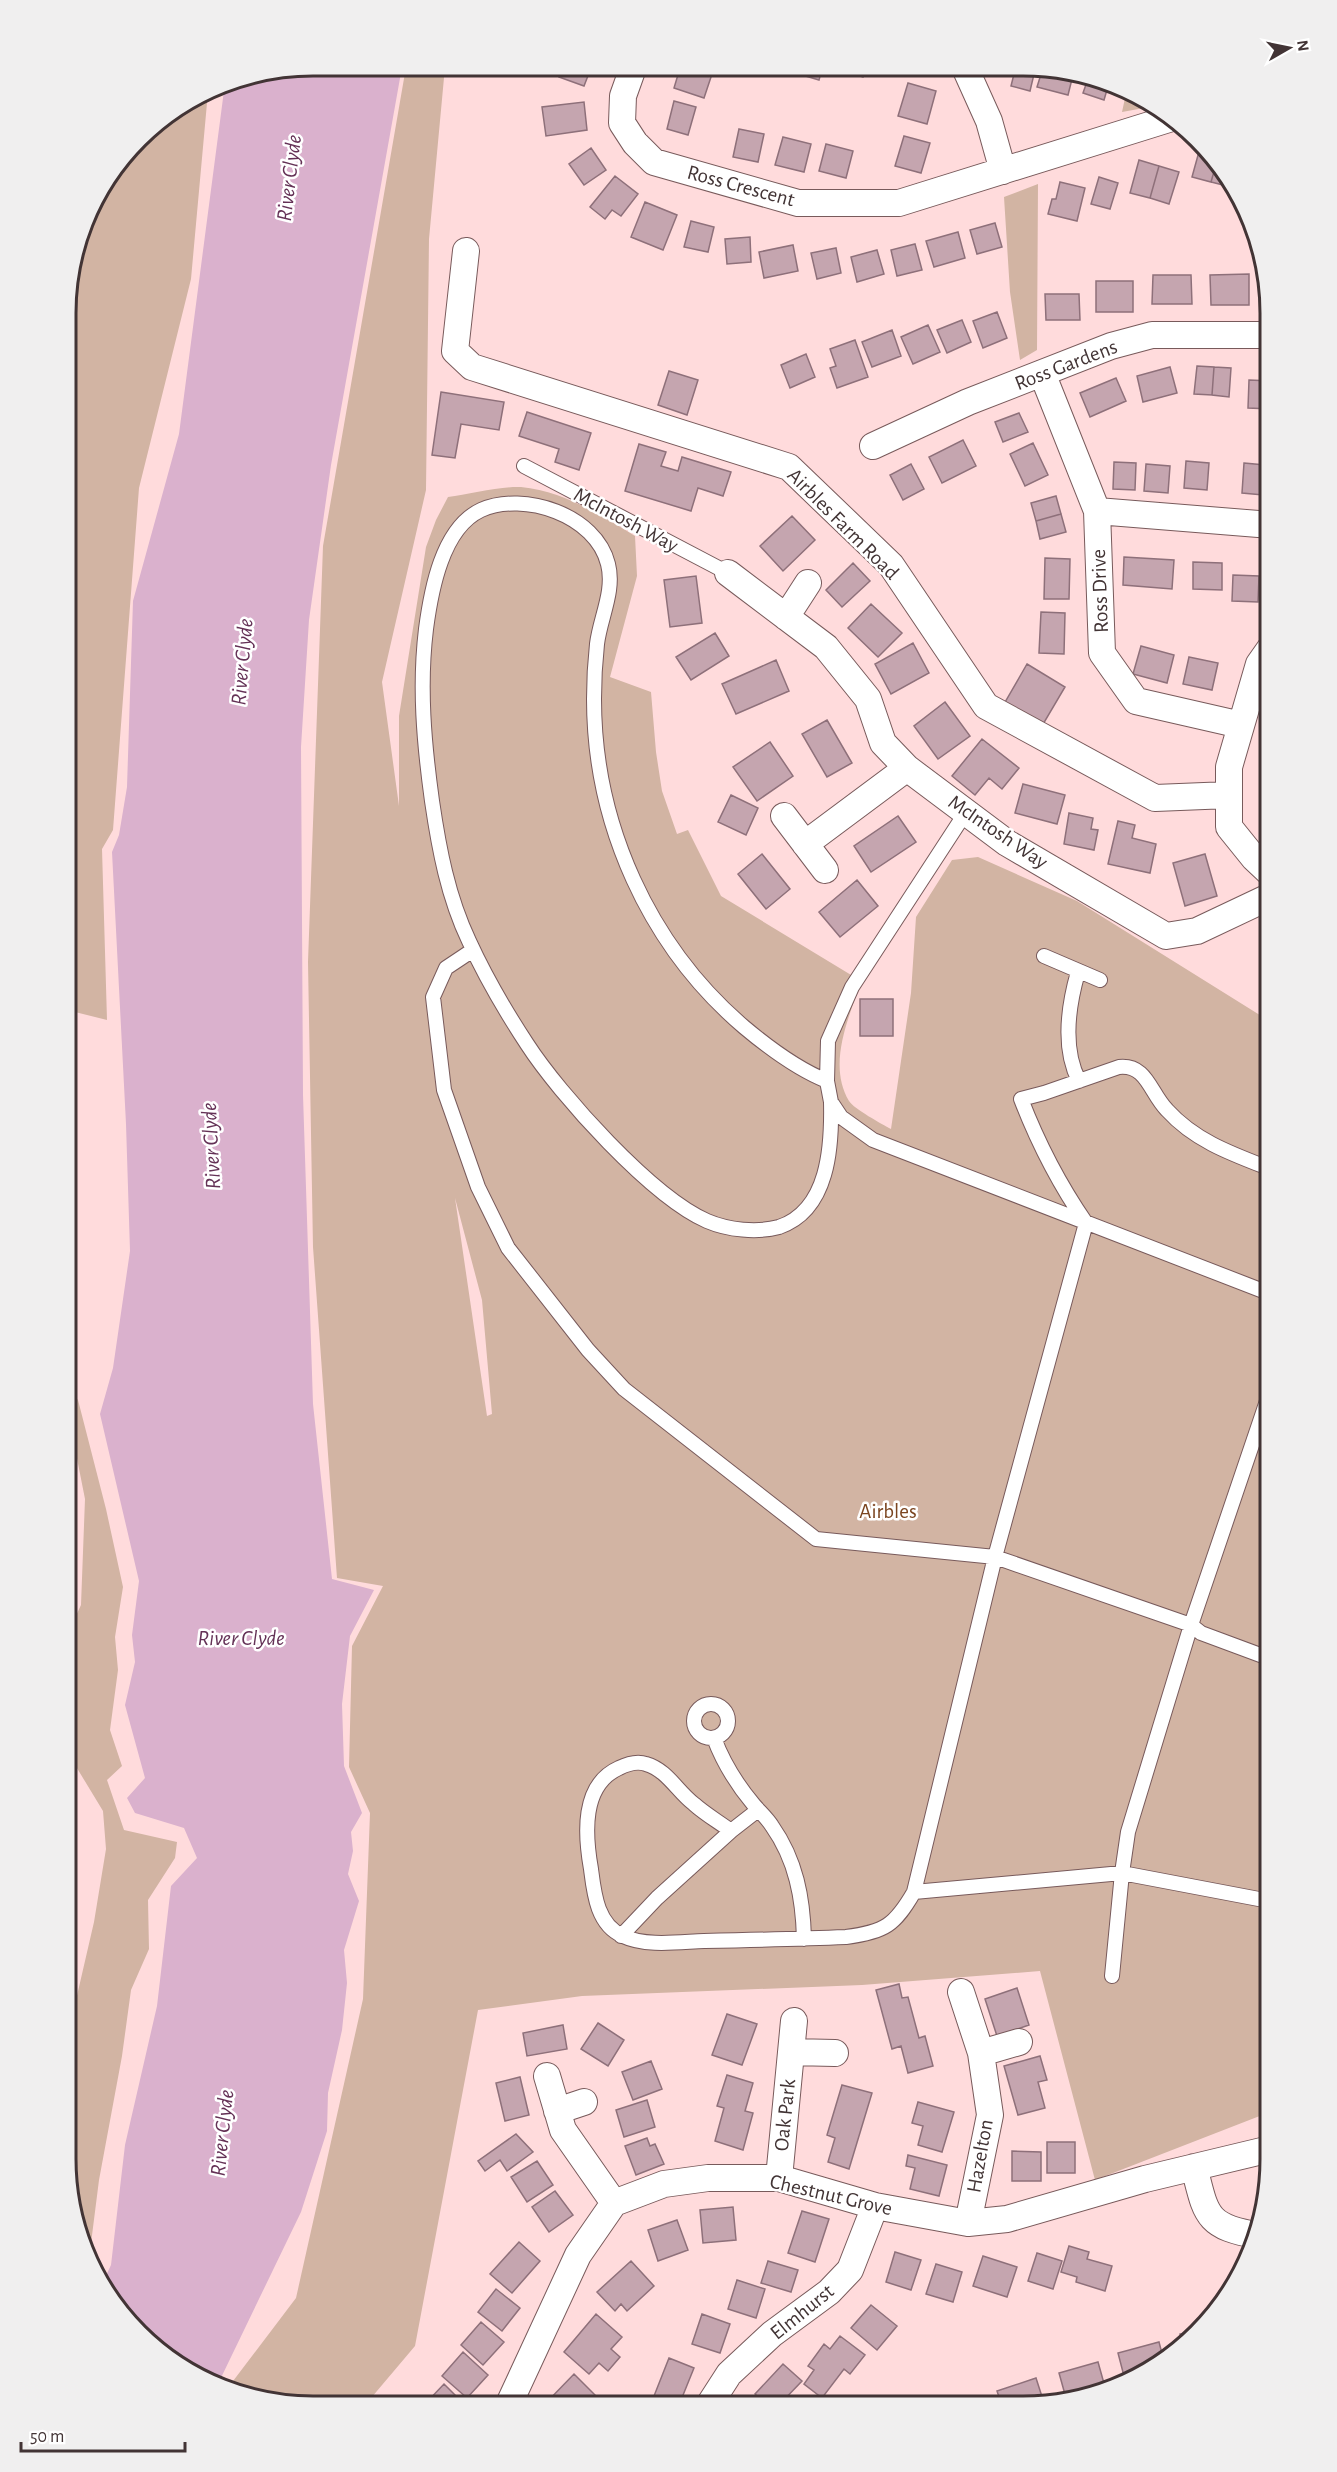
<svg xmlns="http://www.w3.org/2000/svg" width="1337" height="2472" font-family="'Alegreya Sans',sans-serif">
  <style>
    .green { fill: #d2b4a3; fill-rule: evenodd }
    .water { fill: #dab1cd }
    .building { fill: #c5a5af; stroke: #8e707a; stroke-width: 1.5 }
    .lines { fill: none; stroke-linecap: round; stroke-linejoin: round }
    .service-casing { stroke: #785a5b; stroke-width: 16 }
    .minor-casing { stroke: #785a5b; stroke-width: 28 }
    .service { stroke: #fff; stroke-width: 14 }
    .minor { stroke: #fff; stroke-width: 26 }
    .labels { text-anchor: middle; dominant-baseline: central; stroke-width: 5; stroke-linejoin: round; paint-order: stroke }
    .street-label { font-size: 21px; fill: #423435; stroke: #fff }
    .park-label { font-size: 21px; fill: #7b4520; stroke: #fff }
    .water-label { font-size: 22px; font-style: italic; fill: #643156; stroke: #fff }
    .rim { fill: none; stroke: #423435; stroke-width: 3 }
  </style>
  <rect width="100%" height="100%" fill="#ffdbdc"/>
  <path class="green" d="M406,67H445L429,239L426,490L382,682L399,806V716L426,547L436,520L448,497C469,494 502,486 521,487C563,491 601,515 635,536L637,576L610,677L651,692L656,752L662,791L677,834L688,830L721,896L861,981C849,1018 827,1064 849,1101C854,1109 882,1124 891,1129L911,993L916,917L952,860L978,857L1077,901L1271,1022L1270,2112L1095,2180L1040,1971L862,1985L582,1996L478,2010L415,2346L366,2404H281L227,2389L296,2298L363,1999L370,1813L349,1767L352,1646L383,1586L337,1578L313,1247L308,962L323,546ZM455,1198L482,1300L492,1414L487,1416Z
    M1127,89L1155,106L1122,112Z
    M208,92L191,279L139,488L113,830L102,849L107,1020L67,1010L68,281L92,204L150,128Z
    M1038,184L1037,350L1020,360L1010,292L1004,197Z
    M67,1387L78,1400L106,1509L123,1587L115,1637L118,1670L110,1730L122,1766L107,1780L124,1830L177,1842L175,1858L148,1900L149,1949L131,1990L122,2056L99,2180L89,2259L79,2239L66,2159V2112L73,2088L70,2026L94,1922L106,1849L103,1811L66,1750L67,1635L81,1605L85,1499L67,1408Z"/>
  <path class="water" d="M313,66L402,67L331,465L309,620L301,747L303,1095L313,1404L332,1579L374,1590L350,1636L342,1704L344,1766L362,1813L351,1832L353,1851L348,1874L359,1901L344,1950L347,1983L342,2030L328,2093L327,2131L301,2212L217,2386L151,2345L108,2296L102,2284L111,2265L125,2145L157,2006L171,1886L197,1858L184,1828L135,1813L127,1798L145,1778L125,1705L135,1662L132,1635L139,1581L100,1414L113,1368L130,1251L126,1124L112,852L119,835L127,787L133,601L179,434L225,83Z"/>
  <path class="building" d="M562,68H591L584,86L559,77Z
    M680,68H714L704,98L674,88Z
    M793,69H822L819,80L792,72Z
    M841,69H866L863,77Z
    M1015,70H1035L1030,91L1011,86Z
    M1042,71H1074L1068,95L1037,87Z
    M1089,76L1109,83L1104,100L1083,93Z
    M908,83L936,91L927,124L898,116Z
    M674,101L696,107L688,135L667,129Z
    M584,102L587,130L546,136L542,107Z
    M739,129L764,134L758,162L733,157Z
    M904,136L930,143L921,173L895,166Z
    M783,137L811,144L804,172L775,165Z
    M826,144L853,151L846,178L819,171Z
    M591,148L606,170L584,185L569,164Z
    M1200,148L1206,150L1217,161L1211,182L1192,177Z
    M1139,160L1159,166L1150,198L1130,193Z
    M1217,161L1230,176L1227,186L1211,182Z
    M1159,166L1179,172L1169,204L1150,198Z
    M615,176L638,194L621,216L612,210L605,219L590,207Z
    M1099,177L1118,183L1110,209L1091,204Z
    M1060,182L1085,188L1077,221L1048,214L1052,199H1056Z
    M645,202L677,215L663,250L631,237Z
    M691,221L714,227L708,252L684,247Z
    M995,223L1002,247L977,254L970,230Z
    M958,232L965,258L934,267L926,241Z
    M750,237L751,262L727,264L725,239Z
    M915,244L922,270L897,276L891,250Z
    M793,245L798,271L764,278L759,252Z
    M836,248L841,273L817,279L811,253Z
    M877,250L884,274L857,282L851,257Z
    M1249,274V305H1211L1210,275Z
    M1153,275H1191L1192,304H1152Z
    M1096,281H1133V312H1096Z
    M1045,294H1079L1080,320H1046Z
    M997,312L1007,338L983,348L973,321Z
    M962,320L971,342L947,353L937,330Z
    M928,325L940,352L913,364L901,337Z
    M892,330L901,356L872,367L862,342Z
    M855,340L868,377L837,388L830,368L836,366L830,349Z
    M806,354L815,377L790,388L781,365Z
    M1197,366L1214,367L1212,395L1194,394Z
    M1170,367L1177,393L1143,402L1137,376Z
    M1214,367L1231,368L1229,397L1212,395Z
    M669,371L698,380L687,415L658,405Z
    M1116,378L1126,401L1090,417L1080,393Z
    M1249,380L1271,381V409L1248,408Z
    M441,392L504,402L499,430L461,424L455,458L432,455Z
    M527,412L591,433L579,470L555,462L559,449L519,436Z
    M1019,413L1028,432L1003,442L995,422Z
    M963,440L976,466L942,483L929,457Z
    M1033,443L1048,475L1025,486L1010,454Z
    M639,444L666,452L661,466L678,471L682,457L731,472L723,496L698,488L691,511L625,491Z
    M1186,461L1209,463L1207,490L1184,488Z
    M1114,462L1136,463L1135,490L1113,489Z
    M1244,463L1265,465L1263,495L1242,493Z
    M911,464L924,489L903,500L890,475Z
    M1146,464L1170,466L1168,493L1144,491Z
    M1265,465H1271V495H1263Z
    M1056,496L1061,514L1036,521L1031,503Z
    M1061,514L1066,532L1040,539L1036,521Z
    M792,516L815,540L783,571L760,546Z
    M1124,557L1174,560L1172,589L1123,585Z
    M1045,558L1070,559L1069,599H1044Z
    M1193,562L1222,563V590L1193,589Z
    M853,563L870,581L842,607L826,590Z
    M1233,575L1259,576L1258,602L1232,601Z
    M696,576L702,623L670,627L664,580Z
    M871,604L902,633L878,657L848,628Z
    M1041,612L1065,613L1064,654L1039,653Z
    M715,633L729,656L691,680L676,657Z
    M913,643L929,673L891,694L875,664Z
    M1141,646L1174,655L1167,683L1133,674Z
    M1189,657L1218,663L1212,690L1183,684Z
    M776,660L789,691L736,714L722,684Z
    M1027,664L1065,687L1042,726L1004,704Z
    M945,702L970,736L938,759L914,726Z
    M827,720L852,763L827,777L802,734Z
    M982,739L1019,768L1002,789L989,778L975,795L952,776Z
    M770,742L793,776L757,801L733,767Z
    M1023,784L1065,795L1057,824L1015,813Z
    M731,795L758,808L746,835L718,822Z
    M1069,813L1093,818L1091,829L1098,830L1094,850L1064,844Z
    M898,816L916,842L871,872L854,846Z
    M1118,821L1135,825L1132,838L1156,844L1150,873L1108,864Z
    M762,854L790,889L766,909L738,874Z
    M1205,854L1217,896L1185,906L1173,863Z
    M857,880L878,906L840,937L819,912Z
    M860,999H893V1036H860Z
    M899,1984L902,1998L908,1997L919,2038L925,2036L933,2066L908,2073L901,2046L892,2049L876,1990Z
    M1017,1988L1029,2025L997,2036L985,1999Z
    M727,2014L757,2024L742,2065L712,2055Z
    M598,2023L624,2040L608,2066L581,2049Z
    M563,2025L567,2049L527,2056L523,2033Z
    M1040,2056L1047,2080L1038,2082L1045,2108L1018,2115L1004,2066Z
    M651,2061L662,2089L633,2100L622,2072Z
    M727,2075L753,2083L745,2111L753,2113L743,2150L715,2141L724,2108L717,2106Z
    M520,2077L529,2115L505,2121L496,2083Z
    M842,2085L872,2093L849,2169L828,2162L835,2138L827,2135Z
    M647,2100L655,2127L624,2137L616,2110Z
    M918,2102L954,2112L942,2152L918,2145L923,2126L912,2123Z
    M516,2134L533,2152L507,2171L500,2160L485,2171L478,2161Z
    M647,2138L650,2146L655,2144L664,2164L636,2175L625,2146Z
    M1047,2142H1075V2173H1047Z
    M1012,2151L1041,2152V2181H1012Z
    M908,2155L947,2165L939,2196L910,2189L915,2168L906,2166Z
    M537,2161L553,2185L527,2202L511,2177Z
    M555,2191L573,2215L549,2232L532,2207Z
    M733,2207L736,2240L703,2243L700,2210Z
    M802,2211L829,2219L815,2262L788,2253Z
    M677,2220L688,2250L658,2261L648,2230Z
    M519,2242L540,2261L512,2293L490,2274Z
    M1069,2246L1089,2252L1087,2259L1112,2266L1105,2291L1076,2282L1077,2277L1061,2272Z
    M895,2252L921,2260L911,2290L886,2282Z
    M1037,2253L1062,2261L1053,2289L1028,2281Z
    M983,2256L1017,2267L1007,2297L973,2286Z
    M631,2261L654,2286L627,2311L621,2304L615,2311L597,2292Z
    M768,2261L798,2270L791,2292L761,2283Z
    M936,2264L962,2272L953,2302L926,2294Z
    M737,2280L765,2289L756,2318L728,2309Z
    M496,2289L520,2308L502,2331L478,2312Z
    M871,2305L897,2326L877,2350L851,2328Z
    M596,2314L622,2337L611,2349L620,2357L608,2371L599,2363L589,2374L564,2352Z
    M702,2314L730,2324L720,2353L692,2344Z
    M481,2322L504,2342L483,2365L461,2345Z
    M1199,2330L1183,2347L1180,2334Z
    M840,2336L865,2355L850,2374L844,2369L822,2398L804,2384L814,2370L808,2366L824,2344L830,2349Z
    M1159,2342L1164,2361L1125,2380L1118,2353Z
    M463,2352L488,2375L467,2398L442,2376Z
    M669,2358L694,2368L679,2405L654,2396Z
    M1098,2362L1105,2387L1066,2398L1059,2373Z
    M783,2364L802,2381L779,2405H767L755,2394Z
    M574,2374L595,2395L586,2405H544Z
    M1036,2378L1044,2403L1024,2406H1002L997,2391Z
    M444,2384L464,2404H425Z"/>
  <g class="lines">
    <g class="service-casing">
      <path id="service" d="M524,466L728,573
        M966,812L852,987L828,1041L827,1081L831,1102L841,1117L873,1140L1271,1294
        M473,950L446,968L433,997L444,1090L478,1187L508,1248L588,1350L624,1389L816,1539L995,1557L1191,1625L1201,1633L1271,1659
        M1044,956L1100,980
        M1078,972C1068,1007 1062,1048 1079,1081
        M827,1081C797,1069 769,1048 744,1027C649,946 594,824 594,699C594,681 595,662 597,644C600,618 615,591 608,564C596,515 524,491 481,510C442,528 431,591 426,629C419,687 424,743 432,801C439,849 448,897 469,941C485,976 506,1012 527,1044C560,1095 652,1197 707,1221C728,1230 757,1233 779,1227C829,1210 832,1146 831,1102
        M1271,1389L1191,1625L1128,1832L1122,1873L914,1892L995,1557L1086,1223C1059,1184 1038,1143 1021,1099L1044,1093L1119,1067C1147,1064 1150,1093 1167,1110C1195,1141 1232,1154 1271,1169
        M694 1721a17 17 0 1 1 34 0a17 17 0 1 1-34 0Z
        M714,1738C723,1762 738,1786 754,1805C760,1812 767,1818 772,1826C796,1860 803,1898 804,1939
        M758,1810L731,1831C719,1822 705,1814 694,1804C677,1791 667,1770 646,1764C638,1761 627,1764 619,1768C581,1785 585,1835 591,1869C594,1893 597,1925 623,1936C646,1947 679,1942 704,1941C752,1940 799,1939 846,1937C885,1932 895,1925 914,1892
        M621,1936L657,1898L731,1831
        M1112,1976L1122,1873L1264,1900L1271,1899"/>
    </g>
    <g class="minor-casing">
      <path id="minor" d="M633,68L623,96L622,123L635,143L654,162L798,203H899L1172,118
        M966,70L989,121L1003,171
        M466,251L455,351L472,367L789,467L891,565L986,706L1155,798L1229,795
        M1042,373L1097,511L1102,653L1136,701L1241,725
        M873,446L968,402L1111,346L1152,335H1271
        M1097,511L1271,525
        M728,573L826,647L868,699L883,743L907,768L1007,843L1166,936L1197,931L1271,896
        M786,617L808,583
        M784,816L825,870
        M805,844L907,768
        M1271,874L1254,858L1229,827V767L1259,664L1271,647
        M961,1992L981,2053L990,2115L968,2223
        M791,2052L835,2053
        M981,2053L1019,2042
        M547,2076L563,2130L614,2203
        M557,2111L584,2102
        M1194,2167C1206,2212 1204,2227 1257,2235
        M779,2178L794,2021
        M509,2404L578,2255L614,2203L664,2184L708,2178H779L875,2206L968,2223L1007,2219L1145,2179L1270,2149
        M709,2405L729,2374L772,2334L829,2292L850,2270L875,2206"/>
    </g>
    <use href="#service" class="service"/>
    <use href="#minor" class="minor"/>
  </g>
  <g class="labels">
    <g class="street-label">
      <text transform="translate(741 186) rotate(15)">Ross Crescent</text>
      <text transform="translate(1066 365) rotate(-21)">Ross Gardens</text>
      <text transform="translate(626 520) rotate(28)">McIntosh Way</text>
      <text transform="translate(843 524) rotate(45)">Airbles Farm Road</text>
      <text transform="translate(1100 591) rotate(-92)">Ross Drive</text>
      <text transform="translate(998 832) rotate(34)">McIntosh Way</text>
      <text transform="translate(785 2115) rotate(-84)">Oak Park</text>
      <text transform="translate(980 2156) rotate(-80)">Hazelton</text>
      <text transform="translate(831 2195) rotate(13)">Chestnut Grove</text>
      <text transform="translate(802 2312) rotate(-39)">Elmhurst</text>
    </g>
    <g class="park-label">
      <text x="888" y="1511">Airbles</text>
    </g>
    <g class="water-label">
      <text transform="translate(289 178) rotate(-83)">River Clyde</text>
      <text transform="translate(242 662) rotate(-85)">River Clyde</text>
      <text transform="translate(211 1146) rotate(-93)">River Clyde</text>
      <text x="241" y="1638">River Clyde</text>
      <text transform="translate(222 2133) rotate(-84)">River Clyde</text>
    </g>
  </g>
  <path d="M0 0H1337V2472H0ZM313 76H1023A237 237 0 0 1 1260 313V2159A237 237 0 0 1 1023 2396H313A237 237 0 0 1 76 2159V313A237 237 0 0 1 313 76Z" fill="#f0efef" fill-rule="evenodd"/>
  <path class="rim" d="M313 76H1023A237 237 0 0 1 1260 313V2159A237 237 0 0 1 1023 2396H313A237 237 0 0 1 76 2159V313A237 237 0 0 1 313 76Z"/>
  <g transform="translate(1289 48) rotate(81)" stroke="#ffffff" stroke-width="4.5" paint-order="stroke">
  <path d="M0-4.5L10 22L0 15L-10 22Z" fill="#423435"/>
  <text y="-9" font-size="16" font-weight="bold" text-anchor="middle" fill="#423435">N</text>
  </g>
  <path d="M21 2442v9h164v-9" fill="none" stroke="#423435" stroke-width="3"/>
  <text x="30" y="2442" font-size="18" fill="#423435" stroke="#ffffff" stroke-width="4.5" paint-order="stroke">50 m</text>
</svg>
